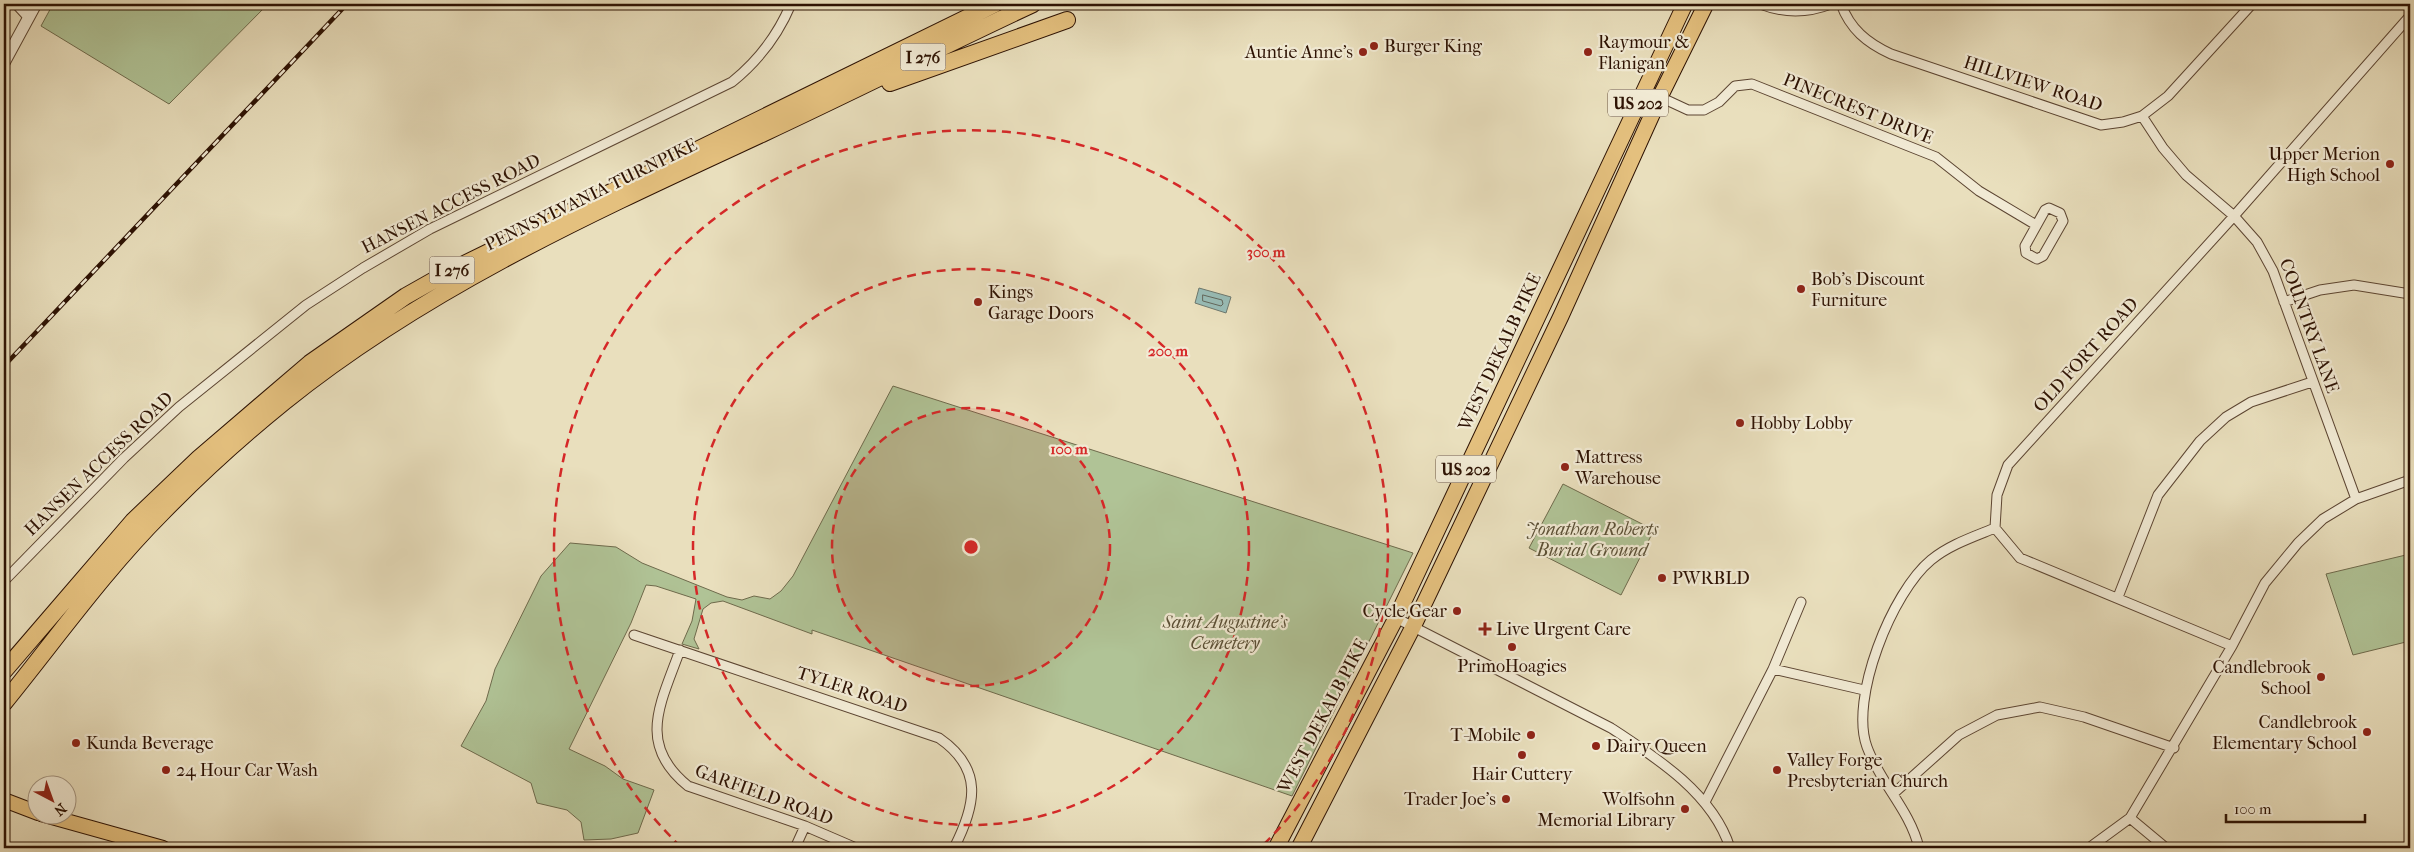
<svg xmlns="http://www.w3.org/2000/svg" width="2414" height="852" font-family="'IM FELL French Canon',serif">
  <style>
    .green { fill: #b0c396; stroke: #6e6a4c }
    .water { fill: #98bcb6; stroke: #6d786e }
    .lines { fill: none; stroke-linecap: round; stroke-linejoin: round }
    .shore { stroke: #62675c; stroke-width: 1 }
    .minor-casing { stroke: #5c4532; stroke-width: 11 }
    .tertiary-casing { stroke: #5c4532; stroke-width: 13 }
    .primary-casing { stroke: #2d1203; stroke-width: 16 }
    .trunk-casing { stroke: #2d1203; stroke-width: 17 }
    .motorway-casing { stroke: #2d1203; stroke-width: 18 }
    .minor { stroke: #f1ead4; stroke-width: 9 }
    .tertiary { stroke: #f1ead4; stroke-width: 11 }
    .primary { stroke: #e4c07e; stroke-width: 14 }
    .trunk { stroke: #e4c07e; stroke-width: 15 }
    .motorway { stroke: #e4c07e; stroke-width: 16 }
    .rail-casing { stroke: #2d1203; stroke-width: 4.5 }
    .rail { stroke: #f1ead4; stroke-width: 2.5; stroke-dasharray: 8; stroke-linecap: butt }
    .ring { fill: none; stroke: #d62828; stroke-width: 2.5; stroke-dasharray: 9 6 }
    .poi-dot { fill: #8f2418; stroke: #f1ead4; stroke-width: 2 }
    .labels { text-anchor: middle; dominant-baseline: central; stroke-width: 4.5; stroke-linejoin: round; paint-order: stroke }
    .shield { fill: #f1ead4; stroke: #685342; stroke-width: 1 }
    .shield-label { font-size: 16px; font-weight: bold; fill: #2d1203 }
    .poi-label { font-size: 18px; fill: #2d1203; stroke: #f1ead4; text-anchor: start }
    .street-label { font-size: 18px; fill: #2d1203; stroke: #f1ead4 }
    .park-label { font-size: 18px; font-style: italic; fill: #5b5036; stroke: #f1ead4 }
    .centre { fill: #d62828; stroke: #f1ead4; stroke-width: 2.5 }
    .ring-label { font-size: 15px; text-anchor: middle; font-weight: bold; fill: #d62828; stroke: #f1ead4; stroke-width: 4.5; stroke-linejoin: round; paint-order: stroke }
  </style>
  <rect width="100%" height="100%" fill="#e9dfbd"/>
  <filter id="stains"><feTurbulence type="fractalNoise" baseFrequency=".004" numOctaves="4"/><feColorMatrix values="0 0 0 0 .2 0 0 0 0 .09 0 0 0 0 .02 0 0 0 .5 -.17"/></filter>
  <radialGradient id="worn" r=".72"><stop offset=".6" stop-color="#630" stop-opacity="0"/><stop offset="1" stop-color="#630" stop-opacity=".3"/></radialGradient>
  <path class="green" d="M53,4H268L169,104L41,26Z
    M893,386L1413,553L1292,796L812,630V634L723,601L711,603L703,609L694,639L699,649L682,644L692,621L696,599L656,586L646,585L631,623L569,749L605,766L623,779L654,790L638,833L611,839L584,840L581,822L567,810L537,803L531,783L461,746L486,701L495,669L541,576L570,543L616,547L642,563L727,597L742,600L754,596L770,599L781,591L793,576Z
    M1563,484L1654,530L1621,595L1529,548Z
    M2410,554V641L2353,655L2326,574Z"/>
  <path class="water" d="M1199,288L1231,297L1226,313L1195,303Z"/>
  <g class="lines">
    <path class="shore" d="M1203,295L1222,300L1223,304L1221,306L1203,301Z"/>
    <g class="minor-casing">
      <path id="minor" d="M16,4L28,17
        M1760,4C1783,13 1808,13 1831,4
        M1841,4C1850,29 1867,43 1891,54L2101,125L2123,122L2142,116L2168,96L2252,4
        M1660,97L1688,110H1704L1719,102L1735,86L1752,84L1936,157L1979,191L2036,225
        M2142,116L2163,148L2186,175L2234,216L2257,242L2273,271L2356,499
        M2049,208L2060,213L2063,221L2043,256L2037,259L2026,253L2025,246L2045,210Z
        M2284,302L2320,290L2354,285L2410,294
        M4,581L124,458L179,407L306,305L363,268L430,229L732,82C758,61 778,35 791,4
        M2118,597L2158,495L2200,441L2226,417L2251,402L2312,382
        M1396,618L1611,728C1657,758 1713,794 1730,848
        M634,635L939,738C984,769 976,805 954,848
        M2232,646L2020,558L1995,528L1997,495L2008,465L2234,216L2410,16
        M680,650C661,703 636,744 688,786L805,826L856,848
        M1773,669L1801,602
        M1893,794L1959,735L1997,715L2040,707L2084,717L2174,748
        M1705,802L1773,669L1864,690
        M2130,818L2166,848
        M795,848L805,826
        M1919,848C1910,810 1880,783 1867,747C1849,699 1892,592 1931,560C1949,545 1973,537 1995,528
        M2089,848L2130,818L2232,646L2265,583L2298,543L2323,519L2356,499L2410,480"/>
    </g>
    <g class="tertiary-casing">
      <path id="tertiary" d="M4,63L36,4"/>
    </g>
    <g class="primary-casing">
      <path id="primary" d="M4,800L38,813
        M41,814L163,848"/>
    </g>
    <g class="trunk-casing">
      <path id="trunk" d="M1276,848L1396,618L1685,4
        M1299,848L1413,627L1561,316L1660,97L1706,4"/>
    </g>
    <g class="motorway-casing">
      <path id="motorway" d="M890,83L1067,20
        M4,671L133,521L199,458L310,363L406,296L452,270L995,4
        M4,703C56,639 104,571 162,513C200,474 242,436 284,402C428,286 598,210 764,133C854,91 943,46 1033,4"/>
    </g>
    <use href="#minor" class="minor"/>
    <use href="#tertiary" class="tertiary"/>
    <use href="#primary" class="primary"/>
    <use href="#trunk" class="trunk"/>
    <use href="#motorway" class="motorway"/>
    <g class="rail-casing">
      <path id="rail" d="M4,366L347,4"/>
    </g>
    <use href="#rail" class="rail"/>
  </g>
  <circle cx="971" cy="547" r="139" fill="#d62828" fill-opacity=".12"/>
  <g class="ring">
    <circle cx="971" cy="547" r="139"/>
    <circle cx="971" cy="547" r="278"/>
    <path d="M681 847A417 417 0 1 1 1261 847"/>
  </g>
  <g class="poi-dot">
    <circle cx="1374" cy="46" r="5"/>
    <circle cx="1363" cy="52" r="5"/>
    <circle cx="1588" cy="52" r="5"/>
    <circle cx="2390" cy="164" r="5"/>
    <circle cx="1801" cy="289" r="5"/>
    <circle cx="978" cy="302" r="5"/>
    <circle cx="1740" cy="423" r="5"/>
    <circle cx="1565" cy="467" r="5"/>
    <circle cx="1662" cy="578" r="5"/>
    <circle cx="1457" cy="611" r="5"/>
    <path d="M1482.5 621.5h5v5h5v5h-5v5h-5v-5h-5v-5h5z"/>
    <circle cx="1512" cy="647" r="5"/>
    <circle cx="2321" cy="677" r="5"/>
    <circle cx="2367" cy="732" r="5"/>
    <circle cx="1531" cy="735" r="5"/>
    <circle cx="76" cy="743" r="5"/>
    <circle cx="1596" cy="746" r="5"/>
    <circle cx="1522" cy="755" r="5"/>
    <circle cx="166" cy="770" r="5"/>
    <circle cx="1777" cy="770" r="5"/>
    <circle cx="1506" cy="799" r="5"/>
    <circle cx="1685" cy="809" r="5"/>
  </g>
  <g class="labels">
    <g class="shield">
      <rect x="900.5" y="43.5" width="45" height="27" rx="4"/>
      <rect x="1608" y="89.5" width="60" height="27" rx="4"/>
      <rect x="429.5" y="256.5" width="45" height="27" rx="4"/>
      <rect x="1436" y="455.5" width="60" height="27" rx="4"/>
    </g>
    <g class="shield-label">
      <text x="923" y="57">I 276</text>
      <text x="1638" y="103">US 202</text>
      <text x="452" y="270">I 276</text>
      <text x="1466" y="469">US 202</text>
    </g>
    <g class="poi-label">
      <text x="1598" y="42">Raymour &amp;<tspan x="1598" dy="21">Flanigan</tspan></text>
      <text x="1384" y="46">Burger King</text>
      <text x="1353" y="52" text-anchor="end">Auntie Anne's</text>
      <text x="2380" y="154" text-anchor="end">Upper Merion<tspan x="2380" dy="21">High School</tspan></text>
      <text x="1811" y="279">Bob's Discount<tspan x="1811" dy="21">Furniture</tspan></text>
      <text x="988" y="292">Kings<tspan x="988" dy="21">Garage Doors</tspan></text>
      <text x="1750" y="423">Hobby Lobby</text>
      <text x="1575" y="457">Mattress<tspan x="1575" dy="21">Warehouse</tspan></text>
      <text x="1672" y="578">PWRBLD</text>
      <text x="1447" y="611" text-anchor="end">Cycle Gear</text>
      <text x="1496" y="629">Live Urgent Care</text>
      <text x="1512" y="666" text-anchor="middle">PrimoHoagies</text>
      <text x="2311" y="667" text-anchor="end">Candlebrook<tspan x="2311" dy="21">School</tspan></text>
      <text x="2357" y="722" text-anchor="end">Candlebrook<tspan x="2357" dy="21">Elementary School</tspan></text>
      <text x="1521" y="735" text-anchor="end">T-Mobile</text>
      <text x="86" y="743">Kunda Beverage</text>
      <text x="1606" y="746">Dairy Queen</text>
      <text x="1787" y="760">Valley Forge<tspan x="1787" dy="21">Presbyterian Church</tspan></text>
      <text x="176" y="770">24 Hour Car Wash</text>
      <text x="1522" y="774" text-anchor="middle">Hair Cuttery</text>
      <text x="1496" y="799" text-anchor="end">Trader Joe's</text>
      <text x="1675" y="799" text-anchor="end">Wolfsohn<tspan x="1675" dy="21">Memorial Library</tspan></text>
    </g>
    <g class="street-label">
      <text transform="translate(2033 84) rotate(18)">HILLVIEW ROAD</text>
      <text transform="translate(1858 109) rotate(22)">PINECREST DRIVE</text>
      <text transform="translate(591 195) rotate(-26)">PENNSYLVANIA TURNPIKE</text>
      <text transform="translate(451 204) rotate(-27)">HANSEN ACCESS ROAD</text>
      <text transform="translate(2309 326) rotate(70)">COUNTRY LANE</text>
      <text transform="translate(1500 352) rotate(-65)">WEST DEKALB PIKE</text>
      <text transform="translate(2086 355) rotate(-48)">OLD FORT ROAD</text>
      <text transform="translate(99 464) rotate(-44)">HANSEN ACCESS ROAD</text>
      <text transform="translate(852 690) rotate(18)">TYLER ROAD</text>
      <text transform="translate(1323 716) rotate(-62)">WEST DEKALB PIKE</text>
      <text transform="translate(764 795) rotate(20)">GARFIELD ROAD</text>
    </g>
    <g class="park-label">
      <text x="1592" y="529">Jonathan Roberts<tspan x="1592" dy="21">Burial Ground</tspan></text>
      <text x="1225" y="622">Saint Augustine's<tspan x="1225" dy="21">Cemetery</tspan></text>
    </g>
  </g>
  <circle cx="971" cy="547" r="8" class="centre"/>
  <g class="ring-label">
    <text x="1266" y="257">300 m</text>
    <text x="1168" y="356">200 m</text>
    <text x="1069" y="454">100 m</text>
  </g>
  <rect width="2414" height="852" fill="none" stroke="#e9dfbd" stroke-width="20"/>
  <rect x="5" y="5" width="2404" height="842" fill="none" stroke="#2d1203" stroke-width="2.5"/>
  <rect x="10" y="10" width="2394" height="832" fill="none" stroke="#2d1203"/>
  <g transform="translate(52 800) rotate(139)"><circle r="24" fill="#f1ead4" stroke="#a39480"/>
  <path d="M0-4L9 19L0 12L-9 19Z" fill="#8f2418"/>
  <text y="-8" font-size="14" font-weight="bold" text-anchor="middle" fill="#2d1203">N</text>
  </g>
  <path d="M2226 814v8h139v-8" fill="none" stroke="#2d1203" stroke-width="2.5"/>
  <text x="2234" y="814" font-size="15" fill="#2d1203" stroke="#f1ead4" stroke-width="4" paint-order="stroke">100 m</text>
  <rect width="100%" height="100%" filter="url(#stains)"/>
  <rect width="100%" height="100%" fill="url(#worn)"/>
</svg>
